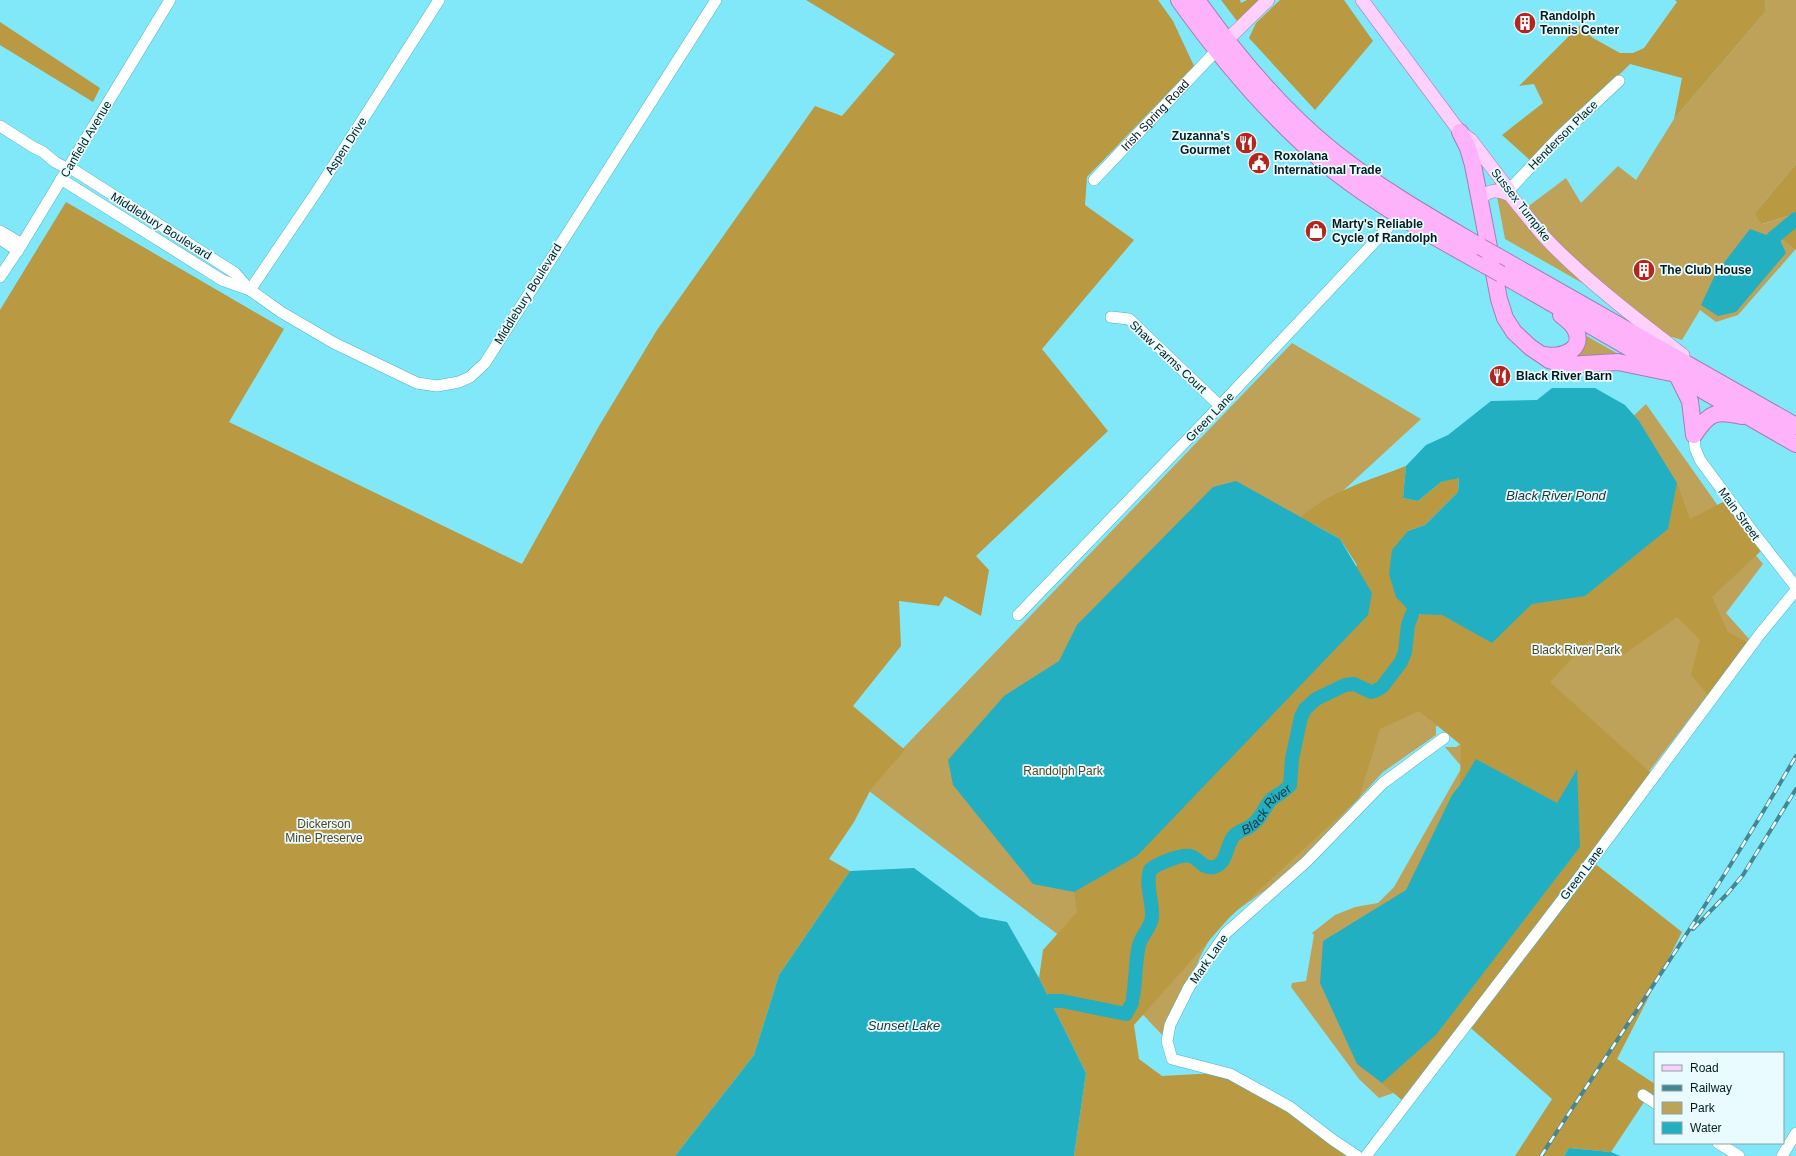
<svg xmlns="http://www.w3.org/2000/svg" width="1796" height="1156" font-family="Arial,sans-serif">
  <style>
    .green { fill: #bfa259 }
    .forest { fill: #b99941 }
    .water { fill: #22afc1 }
    .lines { fill: none; stroke-linecap: round; stroke-linejoin: round }
    .river { stroke: #22afc1; stroke-width: 14 }
    .minor-casing { stroke: #4cb5c5; stroke-width: 12 }
    .major-casing { stroke: #a57eae; stroke-width: 14 }
    .highway-casing { stroke: #a57eae; stroke-width: 18 }
    .minor { stroke: #fff; stroke-width: 11 }
    .major { stroke: #fed1fc; stroke-width: 13 }
    .highway { stroke: #feb2fa; stroke-width: 16 }
    .rail-casing { stroke: #448793; stroke-width: 4 }
    .rail { stroke: #e9fbfe; stroke-width: 2.5; stroke-dasharray: 8; stroke-linecap: butt }
    .highway-bridge-casing { stroke: #a57eae; stroke-width: 18; stroke-linecap: butt }
    .highway-bridge { stroke: #feb2fa; stroke-width: 16 }
    .labels { text-anchor: middle; dominant-baseline: central; stroke-width: 3.5; stroke-linejoin: round; paint-order: stroke }
    .poi-label { font-size: 12px; font-weight: bold; fill: #001c21; stroke: #e9fbfe; text-anchor: start }
    .street-label { font-size: 12px; fill: #001c21; stroke: #e9fbfe }
    .park-label { font-size: 12px; fill: #544621; stroke: #e9fbfe }
    .water-label { font-size: 13px; font-style: italic; fill: #20363a; stroke: #e9fbfe }
  </style>
  <rect width="100%" height="100%" fill="#81e8f9"/>
  <path class="green" d="M1765,0H1796V164L1754,214L1763,224L1791,215L1779,237L1795,250L1738,315L1716,322L1700,310L1682,340L1665,335L1612,300L1505,239L1493,175L1522,211L1566,178L1581,203L1618,166L1636,180L1674,119L1766,11Z
    M1585,335L1625,358H1570Z
    M1292,343L1421,419L1321,511L1152,867L1646,404L1733,527L1763,564L1726,613L1750,640L1405,1089L1379,1098L1359,1079L1291,987L1292,983L1306,981L1314,935L1312,933L1335,915L1355,907L1378,903L1394,887L1462,767L1445,747H1456L1464,742L1438,723L1436,727V735L1383,772L1289,874L1230,915L1214,932L1202,953L1164,1037L1132,1003L1077,949L865,788Z"/>
  <path class="forest" d="M806,0H1158L1173,21L1194,66L1087,177L1085,205L1134,240L1042,349L1108,431L976,556L989,570L981,616L945,596L939,606L899,601L901,646L853,706L905,750L871,789L854,822L829,859L850,871L779,975L754,1055L675,1156H0V310L66,202L284,329L229,422L522,564L599,426L657,330L815,106L842,116L895,54Z
    M1221,0H1240L1241,3L1247,0H1261L1247,14L1237,21Z
    M1280,0H1344L1373,41L1315,110L1249,38L1256,23Z
    M1675,0H1765L1766,11L1674,119L1682,78L1630,64L1532,162L1502,135L1543,103L1534,84L1519,86L1579,26L1593,38L1620,53H1633L1644,48L1677,2Z
    M0,22L100,88L93,102L0,45Z
    M1796,164V249L1795,250L1779,237L1791,215L1762,224L1754,214Z
    M1406,466L1403,498L1418,501L1441,482L1459,477L1458,492L1425,525L1408,531L1412,614L1442,615L1492,643L1532,604L1585,596L1668,529L1677,483L1690,519L1725,501L1762,550L1712,597L1728,632L1750,644L1709,696L1691,675L1700,640L1677,617L1623,655L1589,640L1550,682L1651,773L1589,859L1682,932L1617,1059L1655,1084V1101L1648,1096L1611,1152L1569,1148L1564,1156H1515L1552,1099L1465,1023L1403,1101L1382,1083L1436,1035L1580,847L1576,770L1557,803L1476,759L1460,785L1461,745L1419,711L1380,729L1359,798L1229,918L1134,1025L1139,1059L1162,1076L1235,1072L1347,1156H1074L1086,1073L1039,978L1043,950L1077,912L1074,892L1137,856L1357,565L1340,539L1301,517C1330,491 1370,480 1406,466Z"/>
  <path class="water" d="M1750,229L1780,240L1786,253L1736,312L1718,316L1701,305L1716,273Z
    M1552,388H1595L1625,405L1639,421L1677,483L1668,529L1585,596L1532,604L1492,643L1442,615L1412,614L1396,597L1389,574L1392,550L1408,531L1425,525L1458,492L1459,478L1441,482L1418,501L1403,498L1406,466L1426,445L1448,435L1491,401L1537,400Z
    M1236,481L1340,539L1372,593L1368,615L1137,856L1074,892L1033,884L953,785L948,760L1004,696L1059,661L1077,625L1213,487Z
    M1476,759L1557,803L1577,769L1580,847L1436,1035L1382,1083L1357,1064L1320,983L1323,941L1406,890L1452,795L1460,785Z
    M914,868L980,917L1007,922L1039,978L1086,1073L1074,1156H675L754,1055L779,975L850,871Z
    M1569,1148L1611,1152L1620,1156H1564Z"/>
  <g class="lines">
    <g class="river">
      <path d="M1773,238L1796,219"/>
      <path id="s1" d="M1133,997C1136,980 1135,962 1139,945C1142,934 1151,928 1152,917C1153,901 1145,885 1150,870C1157,864 1184,852 1193,857C1201,861 1203,869 1214,867C1227,864 1226,846 1233,837C1238,830 1247,830 1253,824C1261,818 1263,810 1269,802C1275,795 1285,792 1290,785L1292,759L1301,717L1305,709L1316,699L1345,685L1354,684L1371,692L1375,691L1382,687L1401,662L1405,652L1408,625L1412,614"/>
      <path d="M1050,1001H1062L1126,1014L1132,1003"/>
    </g>
    <g class="minor-casing">
      <g id="minor">
        <path d="M0,126L33,147L43,152L55,162L68,169"/>
        <path d="M69,167L235,273L249,289"/>
        <path d="M61,179L222,280L250,290L281,312L334,343L417,383L437,386L459,382L470,377L485,363L716,0"/>
        <path id="s2" d="M1094,180L1216,51"/>
        <path d="M1509,190L1559,137L1619,81"/>
        <path d="M0,231L22,244"/>
        <path d="M0,239L18,251"/>
        <path d="M0,277L22,244L170,0"/>
        <path d="M250,290L319,188L439,0"/>
        <path d="M1111,317L1129,319L1220,406"/>
        <path d="M1694,435L1695,448L1700,460L1753,532L1796,587"/>
        <path d="M1018,615L1215,411L1399,216"/>
        <path d="M1643,1095L1655,1103"/>
        <path d="M1718,1143L1739,1156"/>
        <path d="M1357,1156L1333,1140L1290,1107L1230,1074L1172,1059L1167,1041L1170,1025L1189,987L1226,933L1306,862L1383,783L1444,738"/>
        <path d="M1366,1156L1572,887L1760,634L1796,590"/>
        <path d="M1782,1156L1796,1133"/>
      </g>
    </g>
    <g class="major-casing">
      <path id="major" d="M1362,0L1460,132L1471,140L1509,190L1510,195C1524,212 1537,230 1553,246C1593,286 1639,321 1683,355
        M1226,41L1268,0
        M1480,200C1489,188 1498,190 1510,195"/>
    </g>
    <g class="highway-casing">
      <path id="highway" d="M1179,0C1224,63 1273,121 1333,170C1380,207 1433,236 1485,265
        M1197,0C1236,55 1280,109 1333,151C1379,188 1430,217 1481,247
        M1460,132L1468,148L1473,165L1499,299L1505,318L1514,332L1530,347L1549,360L1567,365L1618,362L1676,374
        M1497,256L1796,426
        M1501,274L1796,444
        M1545,355C1561,358 1586,350 1575,329C1572,323 1566,319 1561,315
        M1677,375L1690,401L1694,435
        M1694,435C1709,412 1716,410 1742,416"/>
    </g>
    <use href="#minor" class="minor"/>
    <use href="#major" class="major"/>
    <use href="#highway" class="highway"/>
    <g class="rail-casing">
      <path id="rail" d="M1693,929L1727,894L1743,875L1796,789
        M1541,1156C1627,1024 1717,893 1796,756"/>
    </g>
    <use href="#rail" class="rail"/>
    <g class="highway-bridge-casing">
      <path id="highway-bridge" d="M1481,247L1497,256
        M1485,265L1501,274"/>
    </g>
    <use href="#highway-bridge" class="highway-bridge"/>
  </g>
  <defs>
    <g id="building-disc" transform="scale(1.15)"><circle r="9.5" fill="#b4251d" stroke="#e9fbfe"/><path d="M-4-6H4V6H1V3H-1V6H-4ZM-2.5-4.3h1.7v1.8h-1.7ZM.8-4.3h1.7v1.8H.8ZM-2.5-1h1.7V.8h-1.7ZM.8-1h1.7V.8H.8Z" fill="#fff"/></g>
    <g id="restaurant-disc" transform="scale(1.15)"><circle r="9.5" fill="#b4251d" stroke="#e9fbfe"/><path d="M-5-6h1v4h1v-4h1v4h1v-4h1v5L-1.5 .5V6h-2V.5L-5-1ZM5-6V6H3V1.5H1.5Q1.5-4 5-6Z" fill="#fff"/></g>
    <g id="civic-disc" transform="scale(1.15)"><circle r="9.5" fill="#b4251d" stroke="#e9fbfe"/><path d="M-.6-6.5H3V-4.5H.6V-3L4-1V1h2V6H-6V1h2V-1L-.6-3ZM-1.2 2.5V6h2.4V2.5Z" fill="#fff"/></g>
    <g id="shop-disc" transform="scale(1.15)"><circle r="9.5" fill="#b4251d" stroke="#e9fbfe"/><path d="M-5-2.5h2.3a2.7 3.5 0 0 1 5.4 0H5L5.5 6h-11ZM-1.5-2.5h3a1.5 2.3 0 0 0-3 0Z" fill="#fff"/></g>
  </defs>
  <g fill-rule="evenodd">
    <use href="#building-disc" x="1525" y="23"/>
    <use href="#restaurant-disc" x="1246" y="143"/>
    <use href="#civic-disc" x="1259" y="163"/>
    <use href="#shop-disc" x="1316" y="231"/>
    <use href="#building-disc" x="1644" y="270"/>
    <use href="#restaurant-disc" x="1500" y="376"/>
  </g>
  <g class="labels">
    <g class="poi-label">
      <text x="1540" y="16">Randolph<tspan x="1540" dy="14">Tennis Center</tspan></text>
      <text x="1230" y="136" text-anchor="end">Zuzanna's<tspan x="1230" dy="14">Gourmet</tspan></text>
      <text x="1274" y="156">Roxolana<tspan x="1274" dy="14">International Trade</tspan></text>
      <text x="1332" y="224">Marty's Reliable<tspan x="1332" dy="14">Cycle of Randolph</tspan></text>
      <text x="1660" y="270">The Club House</text>
      <text x="1516" y="376">Black River Barn</text>
    </g>
    <g class="street-label">
      <text stroke="none"><textPath href="#s2" startOffset="89">Irish Spring Road</textPath></text>
      <text transform="translate(1563 135) rotate(-45)">Henderson Place</text>
      <text transform="translate(86 139) rotate(-59)">Canfield Avenue</text>
      <text transform="translate(346 146) rotate(-57)">Aspen Drive</text>
      <text transform="translate(1521 205) rotate(52)">Sussex Turnpike</text>
      <text transform="translate(161 226) rotate(32)">Middlebury Boulevard</text>
      <text transform="translate(528 294) rotate(-58)">Middlebury Boulevard</text>
      <text transform="translate(1168 357) rotate(43)">Shaw Farms Court</text>
      <text transform="translate(1210 417) rotate(-46)">Green Lane</text>
      <text transform="translate(1739 514) rotate(54)">Main Street</text>
      <text transform="translate(1582 873) rotate(-53)">Green Lane</text>
      <text transform="translate(1209 959) rotate(-55)">Mark Lane</text>
    </g>
    <g class="park-label">
      <text x="1576" y="650">Black River Park</text>
      <text x="1063" y="771">Randolph Park</text>
      <text x="324" y="824">Dickerson<tspan x="324" dy="14">Mine Preserve</tspan></text>
    </g>
    <g class="water-label">
      <text x="1556" y="495">Black River Pond</text>
      <text stroke="none"><textPath href="#s1" startOffset="282">Black River</textPath></text>
      <text x="904" y="1025">Sunset Lake</text>
    </g>
  </g>
  <rect x="1654" y="1052" width="130" height="92" fill="#e9fbfe" stroke="#8ca2a6"/>
  <rect x="1662" y="1065" width="20" height="6" fill="#fed1fc" stroke="#8ca2a6"/>
  <text x="1690" y="1072" font-size="12" fill="#001c21">Road</text>
  <rect x="1662" y="1085" width="20" height="6" fill="#448793" stroke="#8ca2a6"/>
  <text x="1690" y="1092" font-size="12" fill="#001c21">Railway</text>
  <rect x="1662" y="1102" width="20" height="12" fill="#bfa259" stroke="#8ca2a6"/>
  <text x="1690" y="1112" font-size="12" fill="#001c21">Park</text>
  <rect x="1662" y="1122" width="20" height="12" fill="#22afc1" stroke="#8ca2a6"/>
  <text x="1690" y="1132" font-size="12" fill="#001c21">Water</text>
</svg>
